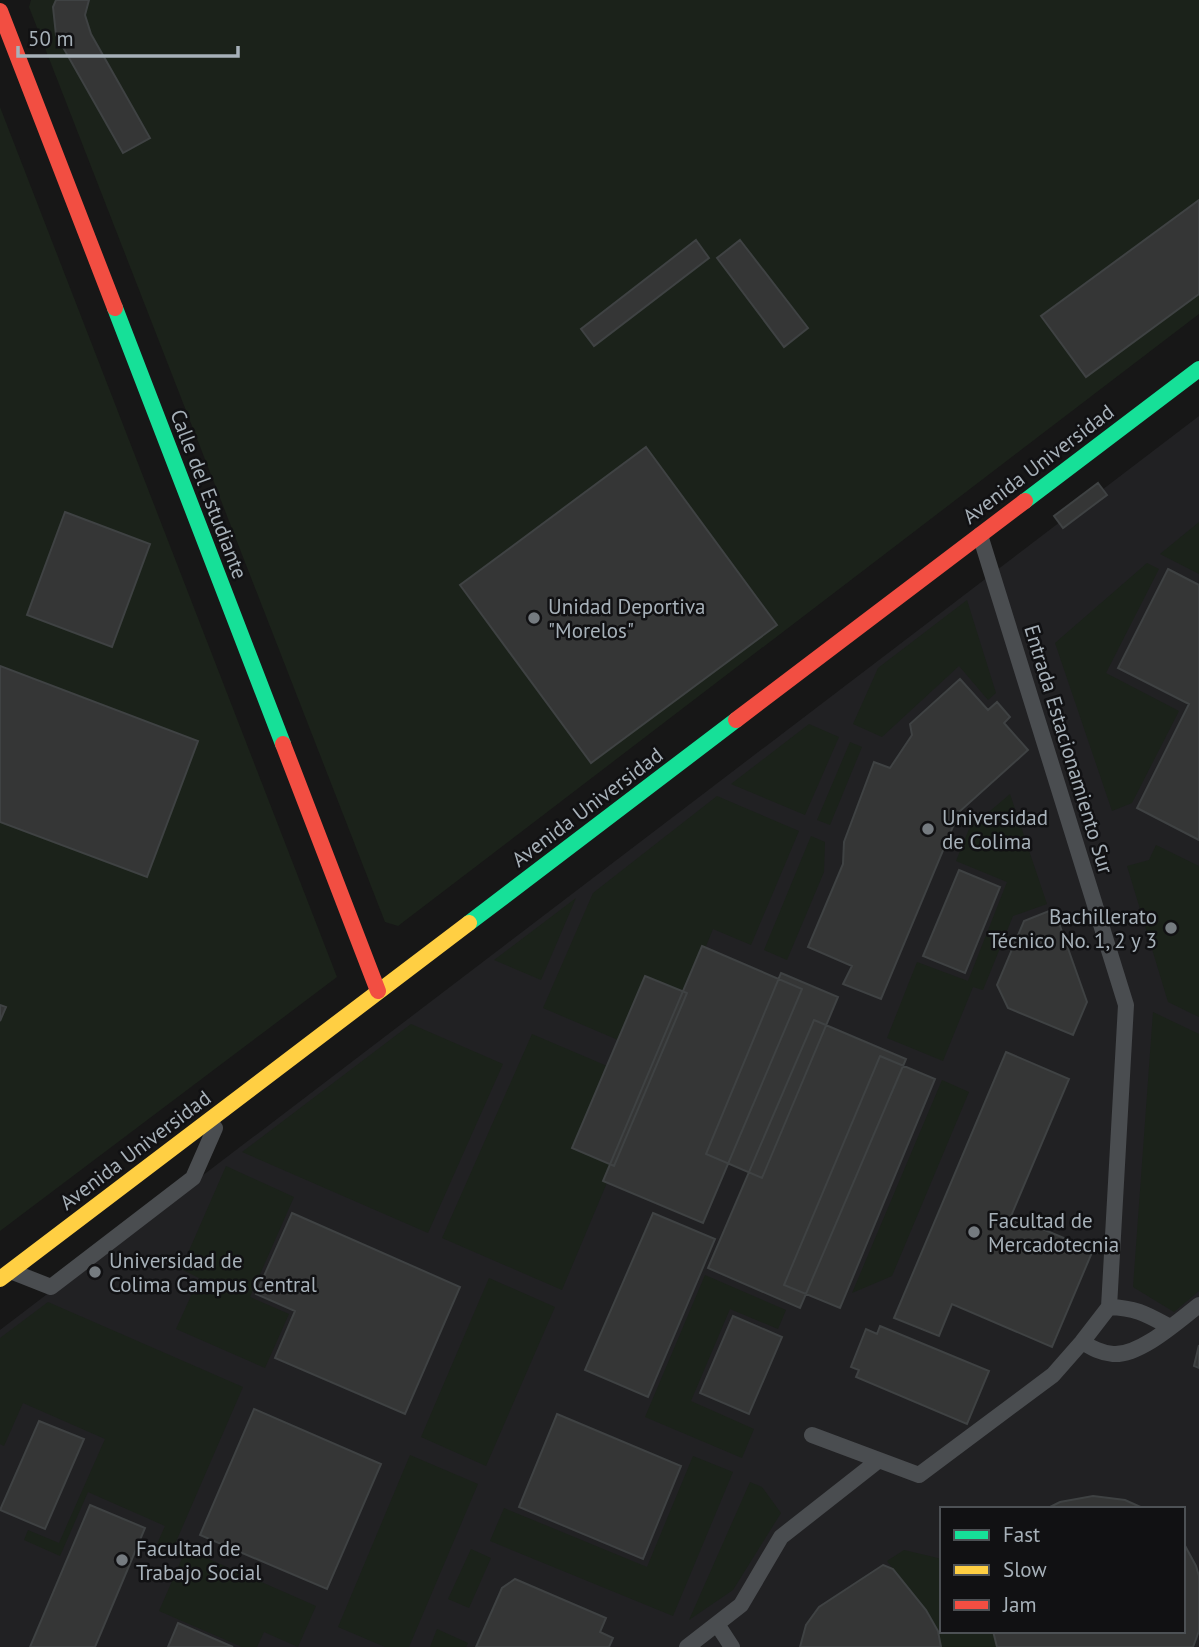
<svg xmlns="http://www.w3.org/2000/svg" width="1199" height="1647" font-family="'PT Sans',sans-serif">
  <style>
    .built { fill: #212123; fill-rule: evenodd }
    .green { fill: #1b221a }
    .building { fill: #353636; stroke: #3f4243; stroke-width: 2 }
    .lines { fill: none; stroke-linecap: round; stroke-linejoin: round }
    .lane { stroke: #4a4d50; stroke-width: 16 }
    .fast { stroke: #16e098; stroke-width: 16 }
    .slow { stroke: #ffcf43; stroke-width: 16 }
    .jam { stroke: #f24e42; stroke-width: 16 }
    .poi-dot { fill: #757b80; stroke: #111113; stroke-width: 2.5 }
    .labels { text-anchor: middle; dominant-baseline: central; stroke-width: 5; stroke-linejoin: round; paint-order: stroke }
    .street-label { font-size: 21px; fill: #a7b1b9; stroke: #111113 }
    .poi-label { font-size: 21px; fill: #a7b1b9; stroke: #111113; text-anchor: start }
  </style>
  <rect width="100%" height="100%" fill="#171717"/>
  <path class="built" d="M1199,416V1647H0V1330ZM942,1509H1183V1631H942Z"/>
  <path class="green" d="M31,0H1199V314L398,926L385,922L29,7Z
    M0,107L337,977L0,1231Z
    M1199,522V574L1160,554Z
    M1147,563L1159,569L1106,673L1179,711L1132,803L1112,811L1055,643Z
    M967,600L996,693L988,700L959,666L882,737L853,724L878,668Z
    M809,724L839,737L805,815L731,784Z
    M850,742L862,747L830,825L817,820Z
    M1010,794L1047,904L1013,916L983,990L973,987L943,1061L887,1038L917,962L968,981L1007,882L956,861L969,829Z
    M717,796L799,831L751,945L713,929L687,993L645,976L618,1040L543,1008L593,893Z
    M811,836L825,842L824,872L787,960L764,950Z
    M1156,845L1199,866V1017L1168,1002L1127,866L1149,860Z
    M576,898L541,980L494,960Z
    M1153,1012L1199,1034V1291L1174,1312L1133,1287Z
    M411,1024L503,1064L428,1233L242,1152Z
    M532,1034L607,1066L572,1148L614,1166L562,1290L442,1238Z
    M942,1080L969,1092L892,1276L852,1293Z
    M226,1166L294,1197L250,1297L289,1314L265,1368L176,1329L199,1278L181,1269Z
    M705,1275L786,1310L778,1329L730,1309L691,1401L754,1429L742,1458L645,1417Z
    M489,1278L555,1307L486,1466L421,1437Z
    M48,1302L243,1387L172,1551L157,1544L165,1526L88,1492L60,1556L24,1540L28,1530L59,1543L105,1439L23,1403L4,1446L0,1444V1338Z
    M410,1455L478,1484L409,1647H385L338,1627Z
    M693,1456L733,1472L673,1616L490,1541L504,1508L647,1567Z
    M750,1482L762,1487L781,1513L733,1590L689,1620Z
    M186,1549L316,1606L298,1647L264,1632L257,1647H242L159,1611Z
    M471,1549L491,1558L469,1608L448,1599Z
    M904,1550L942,1559V1631H993L997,1647H941L938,1631L926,1610L887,1561Z
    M437,1629L468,1643L466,1647H430Z"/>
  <path class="building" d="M56,0H89L85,15L91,34L150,138L123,153L56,35L53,7Z
    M1199,200V294L1086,377L1041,316Z
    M696,240L709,258L594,346L581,329Z
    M740,240L808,328L784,347L717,258Z
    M646,447L777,625L591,763L460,585Z
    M1098,483L1107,495L1063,528L1054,516Z
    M65,512L150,544L112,647L27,615Z
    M1168,569L1199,585V840L1137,808L1189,704L1118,668Z
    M0,666L198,741L147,877L0,822Z
    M960,679L988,710L997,702L1010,717L1004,723L1028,750L959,812L881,999L843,984L852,966L808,947L843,864L844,842L874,762L890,768L912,735L910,724Z
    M959,870L1000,887L965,973L923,956Z
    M1054,909L1087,1002L1073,1035L1008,1008L997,985L1024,921Z
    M702,946L802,989L703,1223L603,1181Z
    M781,973L838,997L762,1178L706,1154Z
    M645,976L687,993L614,1166L572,1148Z
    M0,1005L6,1007L0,1021Z
    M814,1020L906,1059L800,1308L708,1268Z
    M1006,1052L1069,1079L1011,1216L1093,1250L1052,1347L952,1304L939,1336L894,1318Z
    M880,1056L935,1079L840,1308L784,1285Z
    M292,1213L460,1287L405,1414L275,1358L295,1311L256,1294Z
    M653,1213L715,1239L648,1397L585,1370Z
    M733,1316L782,1337L749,1414L700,1393Z
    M880,1326L989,1371L967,1424L856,1377L859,1370L851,1367L866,1329L877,1334Z
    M1199,1345V1368L1194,1366Z
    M254,1409L381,1464L327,1589L200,1535Z
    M557,1414L681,1466L643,1559L519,1507Z
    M39,1421L84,1439L45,1529L0,1510Z
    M1093,1496L1125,1500L1145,1509H1046L1060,1502Z
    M90,1505L145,1528L95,1647H30Z
    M1183,1542L1196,1566L1199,1576V1631L1193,1647H997L993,1631H1183Z
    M883,1565L893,1569L926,1610L938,1631L941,1647H800L806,1625L819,1607Z
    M515,1579L606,1618L600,1632L613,1638L609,1647H476L502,1588Z
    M178,1623L233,1647H168Z"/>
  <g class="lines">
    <path class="lane" d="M13,1272L51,1287L193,1178L215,1128
      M1109,1307C1137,1308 1146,1314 1170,1327
      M1082,1342C1092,1348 1101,1353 1113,1354C1140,1356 1178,1321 1199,1305
      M812,1435L919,1475L1053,1375L1082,1342L1109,1307L1126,1005L980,535
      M717,1624L732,1647
      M687,1647L741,1605L781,1537L879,1460"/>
    <path class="fast" d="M115,308L283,744
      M1025,501L1199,369
      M469,923L736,720"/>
    <path class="slow" d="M0,1279L469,923"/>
    <path class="jam" d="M0,11L115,308
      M736,720L1025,501
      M283,744L378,991"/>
  </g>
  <g class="poi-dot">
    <circle cx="534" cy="618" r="7"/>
    <circle cx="928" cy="829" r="7"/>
    <circle cx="1171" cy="928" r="7"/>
    <circle cx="974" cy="1232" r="7"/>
    <circle cx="95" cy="1272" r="7"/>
    <circle cx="122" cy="1560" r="7"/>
  </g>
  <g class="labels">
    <g class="street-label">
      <text transform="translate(1038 464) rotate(-37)">Avenida Universidad</text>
      <text transform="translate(209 494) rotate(69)">Calle del Estudiante</text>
      <text transform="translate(1069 749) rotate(73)">Entrada Estacionamiento Sur</text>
      <text transform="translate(587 807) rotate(-37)">Avenida Universidad</text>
      <text transform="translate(135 1150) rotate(-37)">Avenida Universidad</text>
    </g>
    <g class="poi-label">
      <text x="548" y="606">Unidad Deportiva<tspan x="548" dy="24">"Morelos"</tspan></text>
      <text x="942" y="817">Universidad<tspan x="942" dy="24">de Colima</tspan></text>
      <text x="1157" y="916" text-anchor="end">Bachillerato<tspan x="1157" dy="24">Técnico No. 1, 2 y 3</tspan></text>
      <text x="988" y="1220">Facultad de<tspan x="988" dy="24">Mercadotecnia</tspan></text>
      <text x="109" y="1260">Universidad de<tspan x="109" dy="24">Colima Campus Central</tspan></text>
      <text x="136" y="1548">Facultad de<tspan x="136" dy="24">Trabajo Social</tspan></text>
    </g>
  </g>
  <rect x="940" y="1507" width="245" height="126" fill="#111113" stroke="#4d5155" stroke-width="2"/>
  <rect x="954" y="1530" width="35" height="10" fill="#16e098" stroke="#4d5155" stroke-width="2"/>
  <text x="1003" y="1542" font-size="21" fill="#a7b1b9">Fast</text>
  <rect x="954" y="1565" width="35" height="10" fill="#ffcf43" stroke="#4d5155" stroke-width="2"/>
  <text x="1003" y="1577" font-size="21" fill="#a7b1b9">Slow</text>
  <rect x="954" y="1600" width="35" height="10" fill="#f24e42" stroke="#4d5155" stroke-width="2"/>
  <text x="1003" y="1612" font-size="21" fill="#a7b1b9">Jam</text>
  <path d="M18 46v10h220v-10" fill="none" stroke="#a7b1b9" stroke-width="3.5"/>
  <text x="28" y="46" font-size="21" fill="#a7b1b9" stroke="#111113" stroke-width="5" paint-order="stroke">50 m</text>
</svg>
